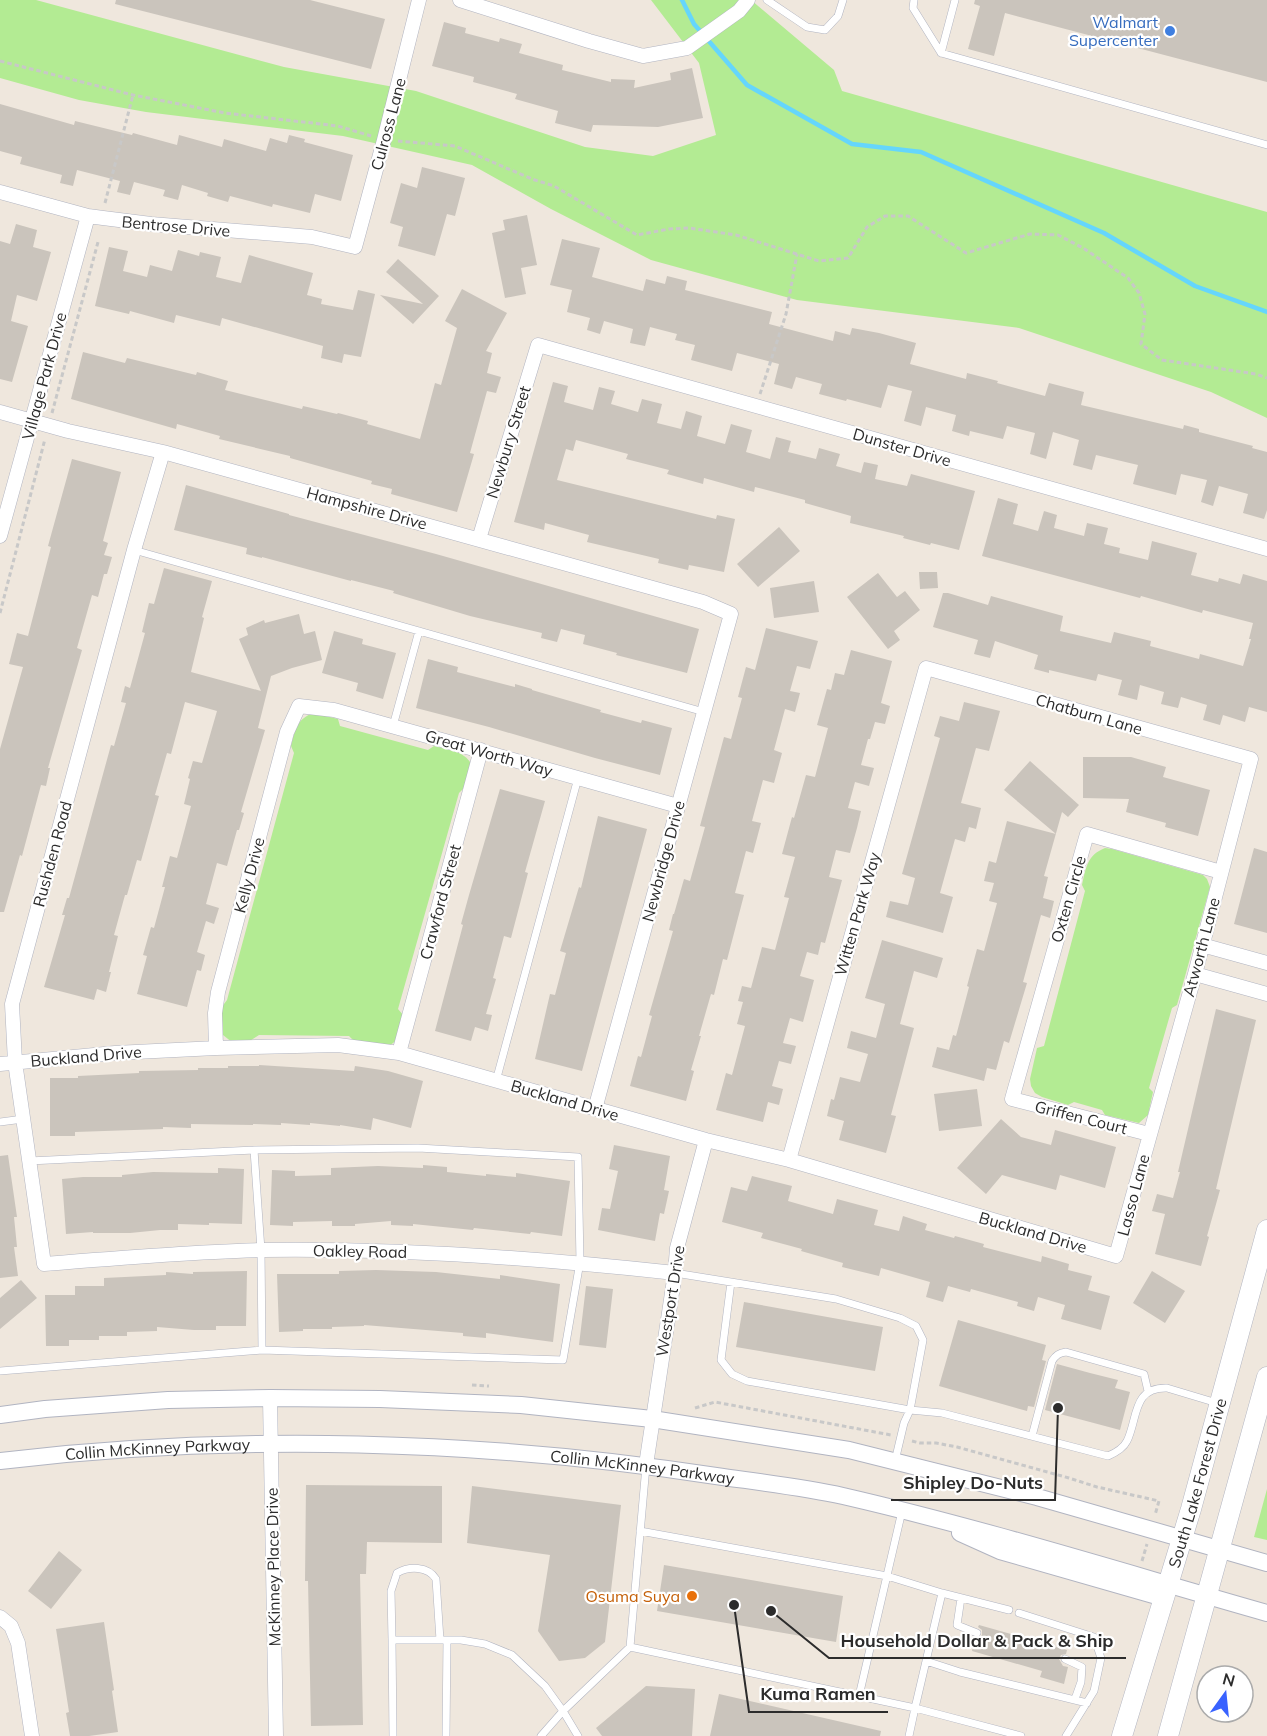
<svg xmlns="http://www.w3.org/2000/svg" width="1267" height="1736" font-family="Mulish,sans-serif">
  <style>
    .green { fill: #b3eb93 }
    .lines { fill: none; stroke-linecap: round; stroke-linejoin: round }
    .stream { stroke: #65d6fc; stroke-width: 4.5 }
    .building { fill: #cac4bc }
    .service-casing { stroke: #b1b4c1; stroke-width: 8 }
    .minor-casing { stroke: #b1b4c1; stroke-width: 15 }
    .tertiary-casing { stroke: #b1b4c1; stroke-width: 18 }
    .secondary-casing { stroke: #b1b4c1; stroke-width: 21 }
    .path { stroke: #c8c8c8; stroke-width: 3; stroke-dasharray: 4.5 3; stroke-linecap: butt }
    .service { stroke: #fff; stroke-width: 7 }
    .minor { stroke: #fff; stroke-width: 14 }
    .tertiary { stroke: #fff; stroke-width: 16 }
    .secondary { stroke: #fff; stroke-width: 20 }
    .shop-dot { fill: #3f7fe0; stroke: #fff; stroke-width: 2 }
    .food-dot { fill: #e8710a; stroke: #fff; stroke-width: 2 }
    .labels { text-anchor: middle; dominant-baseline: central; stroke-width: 4.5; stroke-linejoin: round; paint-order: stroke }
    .shop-label { font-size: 16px; fill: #366cbe; stroke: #fff; text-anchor: end }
    .street-label { font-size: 16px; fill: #2c2c2c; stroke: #fff }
    .food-label { font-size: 16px; fill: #c56008; stroke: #fff; text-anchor: end }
    .leader { fill: none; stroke: #2c2c2c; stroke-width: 2 }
    .callout-dot { fill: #2c2c2c; stroke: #fff; stroke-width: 2 }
    .callout-label { font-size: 18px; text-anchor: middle; font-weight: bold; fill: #2c2c2c; stroke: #fff; stroke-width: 4.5; stroke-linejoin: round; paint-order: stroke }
  </style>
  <rect width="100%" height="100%" fill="#efe7dd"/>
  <path class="green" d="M0,0H36L284,67L416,91L585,147L653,156L716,135L699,63L651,0H751L834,70L842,91L1267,212V418L1211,392L1019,328L797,300L651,260L551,209L472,165L343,136L146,112L79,100L0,78Z
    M313,713L338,719L340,726L428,750L434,746C448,750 465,751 472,765L467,785L459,793L398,1009L404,1016L397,1040L389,1046L355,1042L349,1036L259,1035L248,1042L233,1043L223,1035L221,1008L227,1000L294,753L291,746C295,730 297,719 313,713Z
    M1105,848L1112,849L1203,875L1207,879L1210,887L1177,1005L1172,1008L1149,1088L1153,1092L1148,1115L1139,1123L1105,1115L1102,1110L1074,1102L1068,1105L1042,1097L1035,1093L1031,1086L1030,1079L1037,1048L1044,1046L1085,891L1082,885C1086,868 1087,855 1105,848Z
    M1267,1489V1540L1254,1537Z"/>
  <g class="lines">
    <path class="stream" d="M682,0L694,24L747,85L852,144L921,152L1104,233L1195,286L1267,312"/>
  </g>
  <path class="building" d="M116,0H310L385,19L371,69L115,4Z
    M975,0H1267V82L1005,13L994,56L968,49L980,6L974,4Z
    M444,22L466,28L465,33L499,42L500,38L522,44L519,53L563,65L562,70L611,82V79L635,80L634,88L671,80L670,73L692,68L703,118L658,127L593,125L591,132L555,123L558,111L515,99L517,94L473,82L474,77L432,66Z
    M0,104L74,125L75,121L132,135L133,133L177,145L179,135L222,147L224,139L266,151L270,138L287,143L289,135L305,139L304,142L353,155L341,201L315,194L310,213L273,204L272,207L230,196L228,202L207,196L208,193L182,185L178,200L163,196L165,190L134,182L130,195L117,192L120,181L77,170L73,186L60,183L62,175L20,164L22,157L0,151Z
    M422,167L465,178L455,216L447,214L435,256L398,246L403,227L390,223L401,183L417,188Z
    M527,215L537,265L521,268L526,294L505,298L492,233L505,230L503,220Z
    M16,224L37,230L33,247L51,252L37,301L17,295L11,321L28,326L12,382L0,379V241L10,244Z
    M562,239L600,248L592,277L643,291L646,279L665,284L667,276L687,281L685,290L772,312L769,324L833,341L835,331L850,335L852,328L879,333L916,343L910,364L966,379L967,373L998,381L997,383L1045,396L1049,383L1084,392L1081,405L1183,429L1184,425L1199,429V432L1253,446L1252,448L1267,452V510L1264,519L1243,513L1248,494L1219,486L1213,506L1201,502L1207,480L1181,474L1176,495L1133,484L1138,465L1096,455L1092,470L1073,465L1079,440L1053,432L1046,459L1030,454L1035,433L1007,426L1003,439L970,431L969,436L952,431L956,415L926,407L921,426L904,421L912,391L888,385L881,408L847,399L846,401L819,394L822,384L796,377L792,389L774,384L779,364L737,353L732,371L691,360L695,345L675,340L677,334L650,327L645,346L630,343L633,329L604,321L600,334L587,330L590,318L567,312L572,290L550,285Z
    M109,247L128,251L123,271L147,277L150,265L172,271L178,250L199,256L200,252L221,257L216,277L241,283L249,255L313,273L307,295L322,299L321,304L353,310L358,290L375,294L361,357L344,354L342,363L321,358L323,346L222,318L220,326L176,315L174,323L130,311L129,314L95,306Z
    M398,259L439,296L413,324L380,295L423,304L386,272Z
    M462,289L507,313L486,351L492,353L487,373L501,377L496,393L487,391L470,453L474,454L457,512L391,494L392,489L371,484L372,481L290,458V456L219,439L220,436L177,424L176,429L71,399L83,352L125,363L127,358L196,375L197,372L228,381L225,390L302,409L303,406L337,414L338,413L368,421L367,424L420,439L435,383L441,385L457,328L445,321Z
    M553,382L568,386L564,402L593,410L599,387L615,391L611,404L638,412L642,399L662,404L657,423L681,429L686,411L702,416L697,436L725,444L731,424L752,430L746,452L770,459L776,437L791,441L788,452L816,459L819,448L840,454L836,466L861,473L864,462L878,465L875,479L907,486L911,474L975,491L959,550L931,543L930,545L903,538L904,536L850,523L851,516L805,503V500L755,487L754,492L704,478L703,484L667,474L669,470L626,459L628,454L576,440L573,451L566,449L557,480L716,519L717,515L735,519L724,572L689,565L688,570L658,563L659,559L587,542L589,535L545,523L544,530L514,522Z
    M72,459L121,472L103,541L108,543L104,555L112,557L107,574H104L98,597L92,595L77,648L82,650L48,768H50L46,786L41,785L22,856L20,855L4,912H0V749L23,667L9,664L17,633L28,636L51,547L48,546Z
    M186,485L289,514V515L436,554L699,629L687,673L616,655L617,653L583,644L585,635L561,629L557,642L541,638L542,633L470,616L393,593L394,591L351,580V581L262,557V558L246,554L247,548L174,530Z
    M998,498L1018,504L1013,524L1038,531L1044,511L1057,515L1054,528L1084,536L1087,523L1108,528L1104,544L1120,548L1119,553L1148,560L1152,541L1197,553L1191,575L1218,582L1219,578L1240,584L1243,574L1267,581V712L1249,707L1245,722L1223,715L1220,725L1203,720L1207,705L1181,697L1178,708L1161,704L1164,692L1140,685L1137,700L1118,695L1122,680L1098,674L1096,681L1049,670V673L1034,669L1038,655L995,641L990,658L974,654L978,640L933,627L943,593H948L988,605L991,596L1063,616L1060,631L1111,643L1114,632L1151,641L1150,646L1199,659L1200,654L1243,666L1251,639H1249L1253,623L1203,610L1202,613L1141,596L1140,598L982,556Z
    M779,527L800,551L758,587L737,564Z
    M164,568L212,581L202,617L204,618L191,672L261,691L239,639L248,635L246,628L264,620L265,623L299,614L304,634L315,631L322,660L292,668L271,676L258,728L265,730L241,812L244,813L239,830H237L227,866L217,863L206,904L219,908L214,924L206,921L197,952L205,955L201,971L197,970L187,1007L137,994L147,956L143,955L151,927L154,928L165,887H162L170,856L177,858L191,806L184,804L190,779L188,778L193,761L202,763L217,711L185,702L171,754L167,753L155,795L159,796L141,861L137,860L127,895H125L114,935L118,936L109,972H111L106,992L97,989L94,1000L44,987L65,915H62L67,898H69L111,745L114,746L126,703L121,702L125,686L130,688L145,633L142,632L149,603L154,604Z
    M919,572H937L938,588L920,589Z
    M878,573L897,597L905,591L920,610L894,631L900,640L888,649L847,597Z
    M814,581L819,612L774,618L770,588Z
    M766,628L818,641L810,669L797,666L790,691L800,693L795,712L785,709L774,750L782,753L774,783L763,780L752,821L761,823L753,853L746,851L735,893L744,895L727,960L723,959L714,995L711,994L699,1036H701L691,1070L694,1071L686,1101L630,1086L638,1056L641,1057L652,1016L649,1015L673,931L669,930L673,914H674L684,879L690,881L705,827L700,826L724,737L731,739L742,698L738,697L746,667L755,670Z
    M334,631L363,639L362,644L396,653L383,699L356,691L358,683L322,673Z
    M851,650L892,661L881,703L890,706L885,724L875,722L870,739H868L861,765L874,768L869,786L855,782L848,808L861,811L857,828L850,853L836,850L829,877L842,880L825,943L821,942L818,955L807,952L800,976L814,980L803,1022L790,1018L783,1043L796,1046L791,1064L779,1061L772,1086L783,1089L779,1105L768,1102L763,1122L716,1110L726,1073L732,1075L745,1026L737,1024L743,1002L738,1001L742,986L751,988L762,947L775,950L789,898L784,897L795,857L782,854L792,817L794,818L806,775L815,777L828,728L817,725L827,689L831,690L835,673L844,675Z
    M428,659L458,667L457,672L515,687V684L532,689V690L601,710L600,712L641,723L642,720L672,728L660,775L595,758L489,727L416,708Z
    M964,702L1000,711L989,751L976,748L961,803L981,808L976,829L969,827L965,842L955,839L940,893L953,897L943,933L886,917L890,901L908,905L915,878L902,874L940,738L934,736L940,716L959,721Z
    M1083,757H1131L1166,767L1163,777L1210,790L1198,836L1165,827L1166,823L1126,812L1129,799L1083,798Z
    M1030,761L1079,805L1068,817L1062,812L1044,876L1048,877L1043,898L1054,901L1050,918L1041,915L1023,982L1027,983L1009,1043L1004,1041L996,1070L987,1068L984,1081L932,1067L937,1047L949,1050L953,1035L956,1036L969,987L967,986L977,949L984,951L997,903L989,901L994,883L984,881L989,861L996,863L1007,821L1056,834L1004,790Z
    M500,789L545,801L525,872L528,873L511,938L504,936L493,978L496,979L486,1014L492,1015L488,1031L475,1027L471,1041L435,1031L463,925L461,924L469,895Z
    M598,816L647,829L582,1071L535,1059L550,994L555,995L566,953L560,951L579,887L581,888Z
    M1254,848L1267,852V933L1234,924Z
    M882,940L943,958L937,978L914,971L900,1024L914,1028L891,1115L896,1116L886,1153L839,1140L844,1121L827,1116L831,1099L834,1100L840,1077L860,1082L868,1054L847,1048L851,1031L876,1038L885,1004L865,998Z
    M1216,1009L1256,1020L1216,1189L1220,1190L1207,1236L1209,1237L1201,1266L1155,1254L1165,1214L1152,1211L1157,1194L1173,1198L1180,1172H1178Z
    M259,1065L354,1071L355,1066L388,1071L423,1081L411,1128L373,1118L371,1130L340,1125V1126L310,1123V1125L281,1123V1125L253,1124V1125L191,1124V1128L163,1127V1129L75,1132V1136H50V1078H78V1076L139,1073V1071L198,1070V1068H228V1066H259Z
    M977,1089L982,1126L939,1131L934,1094Z
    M1001,1119L1021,1137L1051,1145L1055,1130L1116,1147L1105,1188L1060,1175L1056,1190L1002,1175L986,1194L957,1168Z
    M614,1145L670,1156L664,1190L669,1191L664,1214L660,1213L655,1241L598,1230L602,1208L610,1209L618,1171L609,1169Z
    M8,1155L17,1217H14L17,1247H14L18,1276L0,1278V1156Z
    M423,1165L447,1167V1172L486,1176V1174L516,1177V1173L570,1181L562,1236L531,1232L530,1234L474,1228L473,1230L413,1224V1226L391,1225V1221L355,1224V1226H332V1221L293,1222V1226L270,1225L272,1170L295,1171V1176L331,1175V1168L378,1166L423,1168Z
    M218,1168L244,1169L242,1224L209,1223V1225L178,1224V1230H160L130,1233H93V1232L66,1234L62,1179L83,1177H122V1175L153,1172L218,1173Z
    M752,1176L792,1186L788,1201L833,1214L837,1199L878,1210L874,1225L899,1231L903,1216L927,1224L925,1230L954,1238L955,1236L984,1244L983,1247L1041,1262L1042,1256L1069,1264L1068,1270L1092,1276L1088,1290L1110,1296L1101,1330L1061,1319L1065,1305L1038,1297L1034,1311L1017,1306L1018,1302L971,1289L970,1292L948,1286L943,1302L926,1297L930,1282L881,1268L879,1276L842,1267L843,1263L801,1251L802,1249L761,1238L763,1233L722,1222L731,1187L747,1191Z
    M376,1270L436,1272L500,1279V1275L560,1284L553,1342L486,1333V1338L463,1336V1333L364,1325V1326L332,1327V1329H303V1331L279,1332L277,1274H339V1271Z
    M247,1271L246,1326H216V1330H194L157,1327V1331L127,1332V1336H99V1340H69V1346H46L45,1295H75V1286H104V1278L166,1275V1272L193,1274V1272Z
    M1152,1271L1185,1291L1165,1323L1133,1303Z
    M21,1280L37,1298L0,1329V1298Z
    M586,1286L613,1289L606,1348L579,1345Z
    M744,1302L883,1327L875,1371L736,1347Z
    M958,1320L1046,1345L1042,1360L1046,1361L1034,1407L1028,1406L1027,1411L939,1386Z
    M1057,1364L1090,1373L1089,1374L1090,1373L1118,1380L1115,1388L1130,1392L1120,1430L1045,1410Z
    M306,1485L442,1486V1543L367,1542L366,1574H360L363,1725L311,1726L308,1581H305Z
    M472,1486L621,1505L605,1642L585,1658L559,1661L538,1631L550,1555L467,1543Z
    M59,1551L82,1570L51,1609L28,1591Z
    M664,1565L843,1596L836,1642L657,1611Z
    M104,1622L114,1690L112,1691L118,1732L89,1736H70L66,1713L69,1712L56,1629Z
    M979,1625L1067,1650L1066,1654L1061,1655L1059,1659L1063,1666L1068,1667L1064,1684L1040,1677L1042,1671L972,1651L975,1638H980L982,1635V1630L978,1627Z
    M646,1686L695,1689L692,1736H602L596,1728Z
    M719,1694L881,1731L880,1736H710Z"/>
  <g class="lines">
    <g class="service-casing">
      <path id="service" d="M767,0L807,27L825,30L838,16L843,0
        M914,0L913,8L941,53
        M955,0L941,53L1267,145
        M134,550L704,712
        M393,726L419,631
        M496,1081L578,778
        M0,1122L23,1119
        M29,1161L254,1150L418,1148L578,1157L580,1262L563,1360L262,1350L261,1250L254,1150
        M675,1273L836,1299L900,1318L916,1326L923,1340L910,1410L747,1381L732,1374L721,1360L731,1282
        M0,1371L262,1350
        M1032,1436L1052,1361C1056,1355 1059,1353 1066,1352L1144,1374L1148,1391
        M895,1461L904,1423L910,1410L942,1413L1108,1456C1115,1453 1123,1449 1127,1441C1138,1419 1132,1387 1167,1388L1217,1403
        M640,1531L887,1576L942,1593L915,1708L1021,1736
        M942,1593L1009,1610
        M961,1598L957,1625L977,1633
        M1019,1613L1094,1637L1101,1658L1094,1691L1066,1736
        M392,1640L391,1591L397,1573C409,1566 428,1566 436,1579L440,1640
        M630,1647L915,1708L909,1736
        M1065,1659L1082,1667L1081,1682L1075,1699
        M926,1661L960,1672L1087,1703
        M859,1696L902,1511
        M393,1736L392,1640H461L485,1644L512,1655L545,1686L563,1711L630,1647L646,1466
        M446,1736L447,1640
        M541,1736L563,1711L578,1736"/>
    </g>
    <g class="minor-casing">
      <path id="minor" d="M460,0L589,41L643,56L687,48L739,11L748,0
        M0,192L88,216L103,218L151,224L312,237L355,247L384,140L419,0
        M0,412L68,431L163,452L703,602L731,614L595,1109
        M163,452L134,550L12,1004L15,1062L44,1264C116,1258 189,1252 262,1250C400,1248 538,1258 675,1273
        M0,536L88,216
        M479,539L538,345L1267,549
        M1202,945L1267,963
        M1195,974L1267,994
        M216,1048L215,1013L218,992L287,732L299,706L334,710L678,806
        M399,1053L481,750
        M0,1064L115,1053L216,1048L338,1045L399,1053L706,1140L789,1160L1116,1256L1195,974L1251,759L926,668L789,1160
        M1149,1134L1012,1099L1087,834L1221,872
        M270,1398L276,1736
        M646,1465L675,1273L677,1248L706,1140
        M0,1617L11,1626L18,1643L32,1736"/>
    </g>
    <g class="tertiary-casing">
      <g id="tertiary">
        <path d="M0,1415L45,1409L168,1400L270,1398L380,1399L521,1405L652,1419L849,1450L1037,1497L1267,1563"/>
        <path id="s1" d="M0,1461C235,1433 482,1440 716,1476C758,1482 802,1487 843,1496C986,1529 1126,1573 1267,1613"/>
        <path d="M960,1533L1000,1551L1164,1598"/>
      </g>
    </g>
    <g class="secondary-casing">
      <g id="secondary">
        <path id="s2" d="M1122,1736L1191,1509L1267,1230"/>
        <path d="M1168,1736L1267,1377"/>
      </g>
    </g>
    <path class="path" d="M0,61L133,95L225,113L338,126L371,136
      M398,141L455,146L532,179L554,186L637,235L669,229L689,228L736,235L819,261L848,258L867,227L885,216H908L966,253L1030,234L1058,235L1083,248L1128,278L1139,293L1145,314L1141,344L1162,360L1256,374L1267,378
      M105,203L133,95
      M760,394L786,314L797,254
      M52,413L98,242
      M0,613L45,439
      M472,1385L489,1386
      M695,1408L715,1402L891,1435
      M912,1441L920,1443H936L957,1447L1069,1478L1097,1487L1159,1501L1155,1515
      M1142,1561L1147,1544"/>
    <use href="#service" class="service"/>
    <use href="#minor" class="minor"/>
    <use href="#tertiary" class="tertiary"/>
    <use href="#secondary" class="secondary"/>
  </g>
  <circle class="shop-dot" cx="1170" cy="31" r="6"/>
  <circle class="food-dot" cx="692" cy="1596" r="6"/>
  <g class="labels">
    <g class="shop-label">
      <text x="1158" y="22">Walmart<tspan x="1158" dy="18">Supercenter</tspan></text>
    </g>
    <g class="street-label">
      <text transform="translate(388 124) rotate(-75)">Culross Lane</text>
      <text transform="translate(176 226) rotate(5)">Bentrose Drive</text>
      <text transform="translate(44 376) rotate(-75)">Village Park Drive</text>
      <text transform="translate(508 442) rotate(-73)">Newbury Street</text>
      <text transform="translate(902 447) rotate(16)">Dunster Drive</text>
      <text transform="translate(367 508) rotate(15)">Hampshire Drive</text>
      <text transform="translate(1089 714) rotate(16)">Chatburn Lane</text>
      <text transform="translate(489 753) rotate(16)">Great Worth Way</text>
      <text transform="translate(52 854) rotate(-75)">Rushden Road</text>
      <text transform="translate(663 861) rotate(-75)">Newbridge Drive</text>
      <text transform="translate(249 875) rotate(-75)">Kelly Drive</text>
      <text transform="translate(1068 899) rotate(-74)">Oxten Circle</text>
      <text transform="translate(440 902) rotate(-75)">Crawford Street</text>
      <text transform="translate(857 914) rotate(-74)">Witten Park Way</text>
      <text transform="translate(1201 947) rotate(-75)">Atworth Lane</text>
      <text transform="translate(86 1056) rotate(-5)">Buckland Drive</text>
      <text transform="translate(565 1100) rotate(16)">Buckland Drive</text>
      <text transform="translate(1081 1117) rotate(14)">Griffen Court</text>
      <text transform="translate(1133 1195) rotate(-75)">Lasso Lane</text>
      <text transform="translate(1033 1232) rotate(16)">Buckland Drive</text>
      <text transform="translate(360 1251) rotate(1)">Oakley Road</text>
      <text transform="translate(670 1301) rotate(-81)">Westport Drive</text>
      <text stroke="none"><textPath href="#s1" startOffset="158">Collin McKinney Parkway</textPath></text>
      <text stroke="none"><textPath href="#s1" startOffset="644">Collin McKinney Parkway</textPath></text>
      <text stroke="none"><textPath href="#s2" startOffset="264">South Lake Forest Drive</textPath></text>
      <text transform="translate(273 1567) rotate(-91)">McKinney Place Drive</text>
    </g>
    <g class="food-label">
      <text x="680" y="1596">Osuma Suya</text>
    </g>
  </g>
  <path class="leader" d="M1058 1408L1055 1500H891M771 1611L829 1658H1126M734 1605L749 1712H888"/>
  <g class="callout-dot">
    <circle cx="1058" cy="1408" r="6"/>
    <circle cx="771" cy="1611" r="6"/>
    <circle cx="734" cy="1605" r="6"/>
  </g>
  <g class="callout-label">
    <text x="973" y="1489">Shipley Do-Nuts</text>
    <text x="977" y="1647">Household Dollar &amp; Pack &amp; Ship</text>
    <text x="818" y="1700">Kuma Ramen</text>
  </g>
  <g transform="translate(1225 1694) rotate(15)"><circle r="28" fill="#ffffff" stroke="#ababab" stroke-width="1.5"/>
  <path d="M0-4.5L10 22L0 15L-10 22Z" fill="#3962ff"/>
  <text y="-9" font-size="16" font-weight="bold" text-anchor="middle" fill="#2c2c2c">N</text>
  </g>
</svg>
